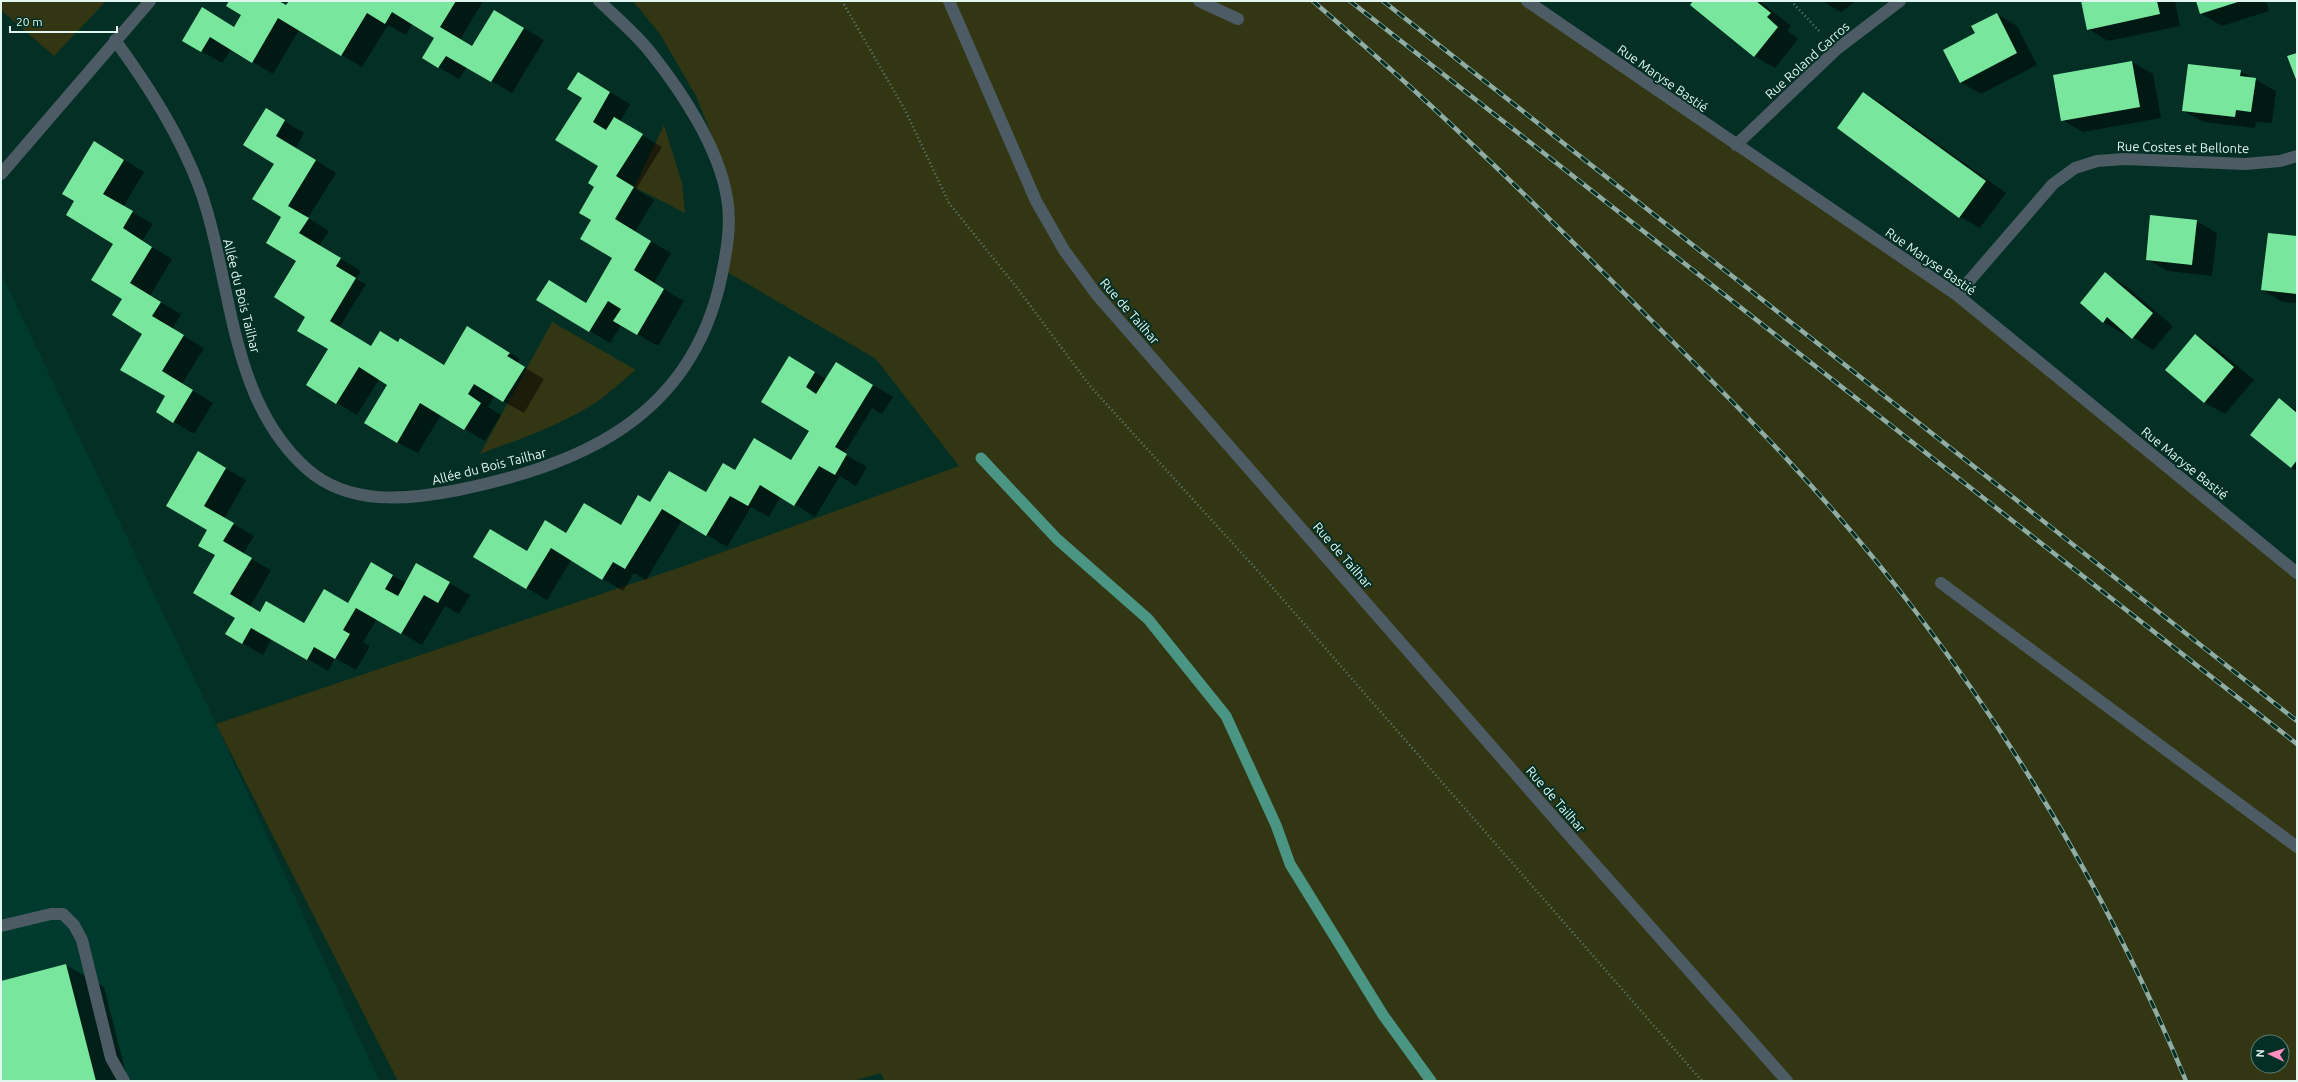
<svg xmlns="http://www.w3.org/2000/svg" width="2298" height="1082" font-family="Ubuntu,sans-serif">
  <style>
    .built { fill: #003a2e }
    .green { fill: #333613; fill-rule: evenodd }
    .shadow { fill: #0007 }
    .lines { fill: none; stroke-linecap: round; stroke-linejoin: round }
    .stream { stroke: #4a9584; stroke-width: 11 }
    .building { fill: #78e79d }
    .path { stroke: #5d8077; stroke-width: 2.5; stroke-dasharray: 1 3; stroke-linecap: butt }
    .service { stroke: #4d5c64; stroke-width: 12 }
    .minor { stroke: #4d5c64; stroke-width: 12 }
    .tertiary { stroke: #4d5c64; stroke-width: 12 }
    .rail-casing { stroke: #8fada5; stroke-width: 4.5 }
    .rail { stroke: #032f25; stroke-width: 3; stroke-dasharray: 9; stroke-linecap: butt }
    .labels { text-anchor: middle; dominant-baseline: central; stroke-width: 4; stroke-linejoin: round; paint-order: stroke }
    .street-label { font-size: 13px; fill: #e0f6ee; stroke: #032f25 }
  </style>
  <rect width="100%" height="100%" fill="#032f25"/>
  <path class="built" d="M1,273L216,724L379,1081H1Z"/>
  <path class="green" d="M1,1H106L54,56L1,10Z
    M633,1H1527L1957,295L2297,573V1081H884L881,1073L853,1081H398L216,724L687,565L959,466L876,359L727,272L729,241L718,151L696,96L660,34ZM2258,1042H2282V1066H2258Z
    M664,125L682,183L685,213L634,187Z
    M552,322L636,370C623,380 611,392 598,401C562,425 520,439 480,454Z"/>
  <path class="shadow" d="M230,1H278L287,6L290,1H483L460,40L473,47L515,23L544,40L512,93L467,67L459,79L423,58L436,37L413,23L406,35L388,25L362,67L299,30L273,74L231,49L222,63L183,40L235,28L242,14Z
    M1694,1H1760L1791,26L1787,30L1798,39L1775,68L1754,56Z
    M1822,1H1856L1841,12Z
    M2082,1H2175L2180,26L2108,41L2088,29Z
    M2197,1H2266L2269,11L2222,26L2201,14Z
    M1997,14L2017,26L2037,65L1981,94L1960,82L1976,34Z
    M2132,62L2153,74L2161,118L2083,132L2062,120L2054,76Z
    M2240,71L2276,91L2272,123L2256,122L2255,128L2204,122L2183,111Z
    M598,85L630,104L620,122L662,147L636,189L654,200L635,232L671,253L654,283L684,301L658,346L621,325L610,343L538,300L586,304L614,258L593,220L594,189L600,166L557,140Z
    M1864,93L1884,105L2006,193L1980,228L1960,217Z
    M266,110L304,133L296,148L336,173L308,218L329,231L319,246L361,271L356,279L366,284L339,328L372,347L398,343L445,365L477,333L520,359L517,363L544,379L524,413L494,396L488,407L501,415L485,441L441,415L418,453L397,442L388,384L379,379L357,415L307,385L329,349L307,316L297,261L283,217Z
    M115,154L144,172L123,207L153,224L142,241L172,259L150,296L181,314L172,329L204,348L182,384L213,403L194,434L174,422L167,396L144,333L123,299L114,243L67,215Z
    M2196,221L2217,233L2212,276L2168,271L2147,259Z
    M2297,237V303L2283,302L2262,290Z
    M2105,274L2126,286L2173,326L2153,350L2125,332L2124,334L2103,322Z
    M2195,335L2215,347L2254,380L2225,414L2205,403L2166,370Z
    M809,369L826,379L856,375L893,397L882,414L872,408L844,454L867,467L856,486L840,476L815,517L781,496L769,517L751,507L727,547L682,520L646,580L634,573L623,591L571,560L547,600L474,556L527,552L566,533L621,526L650,503L706,493L736,471L792,461L810,431L762,402Z
    M2279,400L2297,410V471L2291,467Z
    M198,453L246,480L224,519L254,536L243,554L271,570L250,607L261,613L304,624L348,605L372,564L406,583L417,564L470,595L459,614L445,606L422,645L377,619L363,642L370,646L356,670L335,658L328,671L272,638L263,655L227,634L236,617L209,530L167,506Z
    M66,965L104,987L128,1081H1V982Z"/>
  <g class="lines">
    <path class="stream" d="M981,458L1057,539L1148,619L1226,716L1276,825L1290,864L1383,1015L1431,1081"/>
  </g>
  <path class="building" d="M229,1H279L286,5L289,1H456L440,27L472,46L494,10L524,28L491,82L446,56L438,68L422,58L434,38L392,12L385,24L367,13L341,56L278,18L252,63L210,37L201,52L182,41L202,7L234,27L241,15L226,6Z
    M1693,1H1756L1771,13L1767,17L1778,27L1754,57L1690,5Z
    M2081,1H2157L2160,14L2087,30Z
    M2196,1H2241L2200,14Z
    M1997,13L2017,53L1960,83L1943,50L1975,33L1971,26Z
    M2297,53V82L2287,56Z
    M2132,61L2140,107L2061,121L2053,75Z
    M2188,64L2241,70L2240,76L2256,78L2251,112L2236,110L2235,117L2182,111Z
    M578,72L610,92L593,122L606,130L614,117L643,134L616,176L634,187L615,219L651,241L634,270L664,289L637,335L613,321L621,309L608,301L589,332L536,300L549,280L586,303L612,258L580,239L591,220L579,213L594,187L588,183L598,166L555,140L582,98L567,89Z
    M1863,92L1986,181L1959,218L1837,128Z
    M266,108L285,120L276,136L316,160L288,206L309,218L299,233L341,258L336,266L356,278L330,321L371,346L380,331L398,342L400,338L444,365L467,326L510,353L507,356L525,367L503,402L474,384L468,394L481,403L464,430L420,403L397,443L364,423L387,385L359,367L336,404L306,385L328,349L297,331L305,317L274,297L296,261L266,243L281,217L252,199L274,164L243,145Z
    M94,141L124,160L103,194L133,211L123,228L152,247L130,283L161,302L152,316L184,335L162,371L193,390L173,423L156,412L165,396L120,370L142,334L112,315L122,299L91,280L113,244L66,215L74,201L62,194Z
    M2150,215L2197,220L2192,265L2146,260Z
    M2268,233L2297,236V294L2261,290Z
    M2105,272L2153,313L2132,339L2107,317L2103,323L2080,303Z
    M2195,334L2234,367L2204,403L2165,370Z
    M789,356L815,372L806,387L816,394L836,362L873,385L835,447L847,454L835,475L819,466L794,506L760,485L748,506L730,496L706,536L662,509L625,569L613,562L602,580L551,548L526,589L473,557L490,529L527,551L545,520L566,533L584,503L621,525L638,495L650,502L669,471L706,492L723,463L735,470L754,438L791,460L809,431L761,402Z
    M2279,398L2297,413V460L2291,468L2250,435Z
    M198,451L226,468L204,506L234,523L223,541L252,558L230,594L260,612L266,601L304,623L324,589L348,603L371,562L393,575L385,589L398,596L416,563L450,582L438,603L424,595L401,634L356,608L343,630L350,634L335,659L314,647L307,660L251,628L242,644L225,634L235,618L193,593L215,555L198,546L207,530L166,506Z
    M66,964L96,1081H1V981Z"/>
  <g class="lines">
    <path class="path" d="M842,1L905,110L949,203L1018,289L1090,386L1266,580L1702,1081
      M1791,1L1820,32"/>
    <path class="service" d="M1199,1L1238,19
      M1941,583L2297,847
      M1,926L51,914H63L74,925L82,940L111,1058L124,1081"/>
    <path class="minor" d="M1527,1L1957,295L2297,573
      M115,40C149,87 180,135 200,189C233,282 228,399 307,469C349,506 407,500 458,490C582,465 689,417 720,283C726,256 732,225 727,198C719,148 682,92 651,53C636,34 617,18 599,1
      M1736,145L1837,49L1900,1
      M1957,295L2053,184L2075,168L2097,161L2125,159L2245,164L2280,161L2297,156"/>
    <path class="tertiary" d="M949,1L1036,201L1064,250L1097,295L1576,843L1787,1081
      M1,174L150,1"/>
    <g class="rail-casing">
      <path id="rail" d="M1313,1C1352,35 1391,69 1429,104C1505,174 1578,247 1651,320C1744,412 1837,507 1916,612C2025,756 2117,914 2186,1081
        M1350,1L2297,744
        M1383,1L2297,721"/>
    </g>
    <use href="#rail" class="rail"/>
  </g>
  <g class="labels">
    <g class="street-label">
      <text transform="translate(1807 60) rotate(-42)">Rue Roland Garros</text>
      <text transform="translate(1663 78) rotate(35)">Rue Maryse Bastié</text>
      <text transform="translate(2183 147) rotate(1)">Rue Costes et Bellonte</text>
      <text transform="translate(1931 261) rotate(35)">Rue Maryse Bastié</text>
      <text transform="translate(242 296) rotate(76)">Allée du Bois Tailhar</text>
      <text transform="translate(1130 311) rotate(49)">Rue de Tailhar</text>
      <text transform="translate(2185 463) rotate(39)">Rue Maryse Bastié</text>
      <text transform="translate(489 466) rotate(-14)">Allée du Bois Tailhar</text>
      <text transform="translate(1343 555) rotate(49)">Rue de Tailhar</text>
      <text transform="translate(1556 799) rotate(49)">Rue de Tailhar</text>
    </g>
  </g>
  <rect width="2298" height="1082" fill="none" stroke="#e0f6ee" stroke-width="4"/>
  <g transform="translate(2270 1054) rotate(274)"><circle r="19" fill="#032f25" stroke="#5b7f75"/>
  <path d="M0-3L7 15L0 10L-7 15Z" fill="#fd8ec0"/>
  <text y="-6" font-size="11" font-weight="bold" text-anchor="middle" fill="#e0f6ee">N</text>
  </g>
  <path d="M10 26v6h107v-6" fill="none" stroke="#e0f6ee" stroke-width="2"/>
  <text x="16" y="26" font-size="12" fill="#e0f6ee" stroke="#032f25" stroke-width="3" paint-order="stroke">20 m</text>
</svg>
